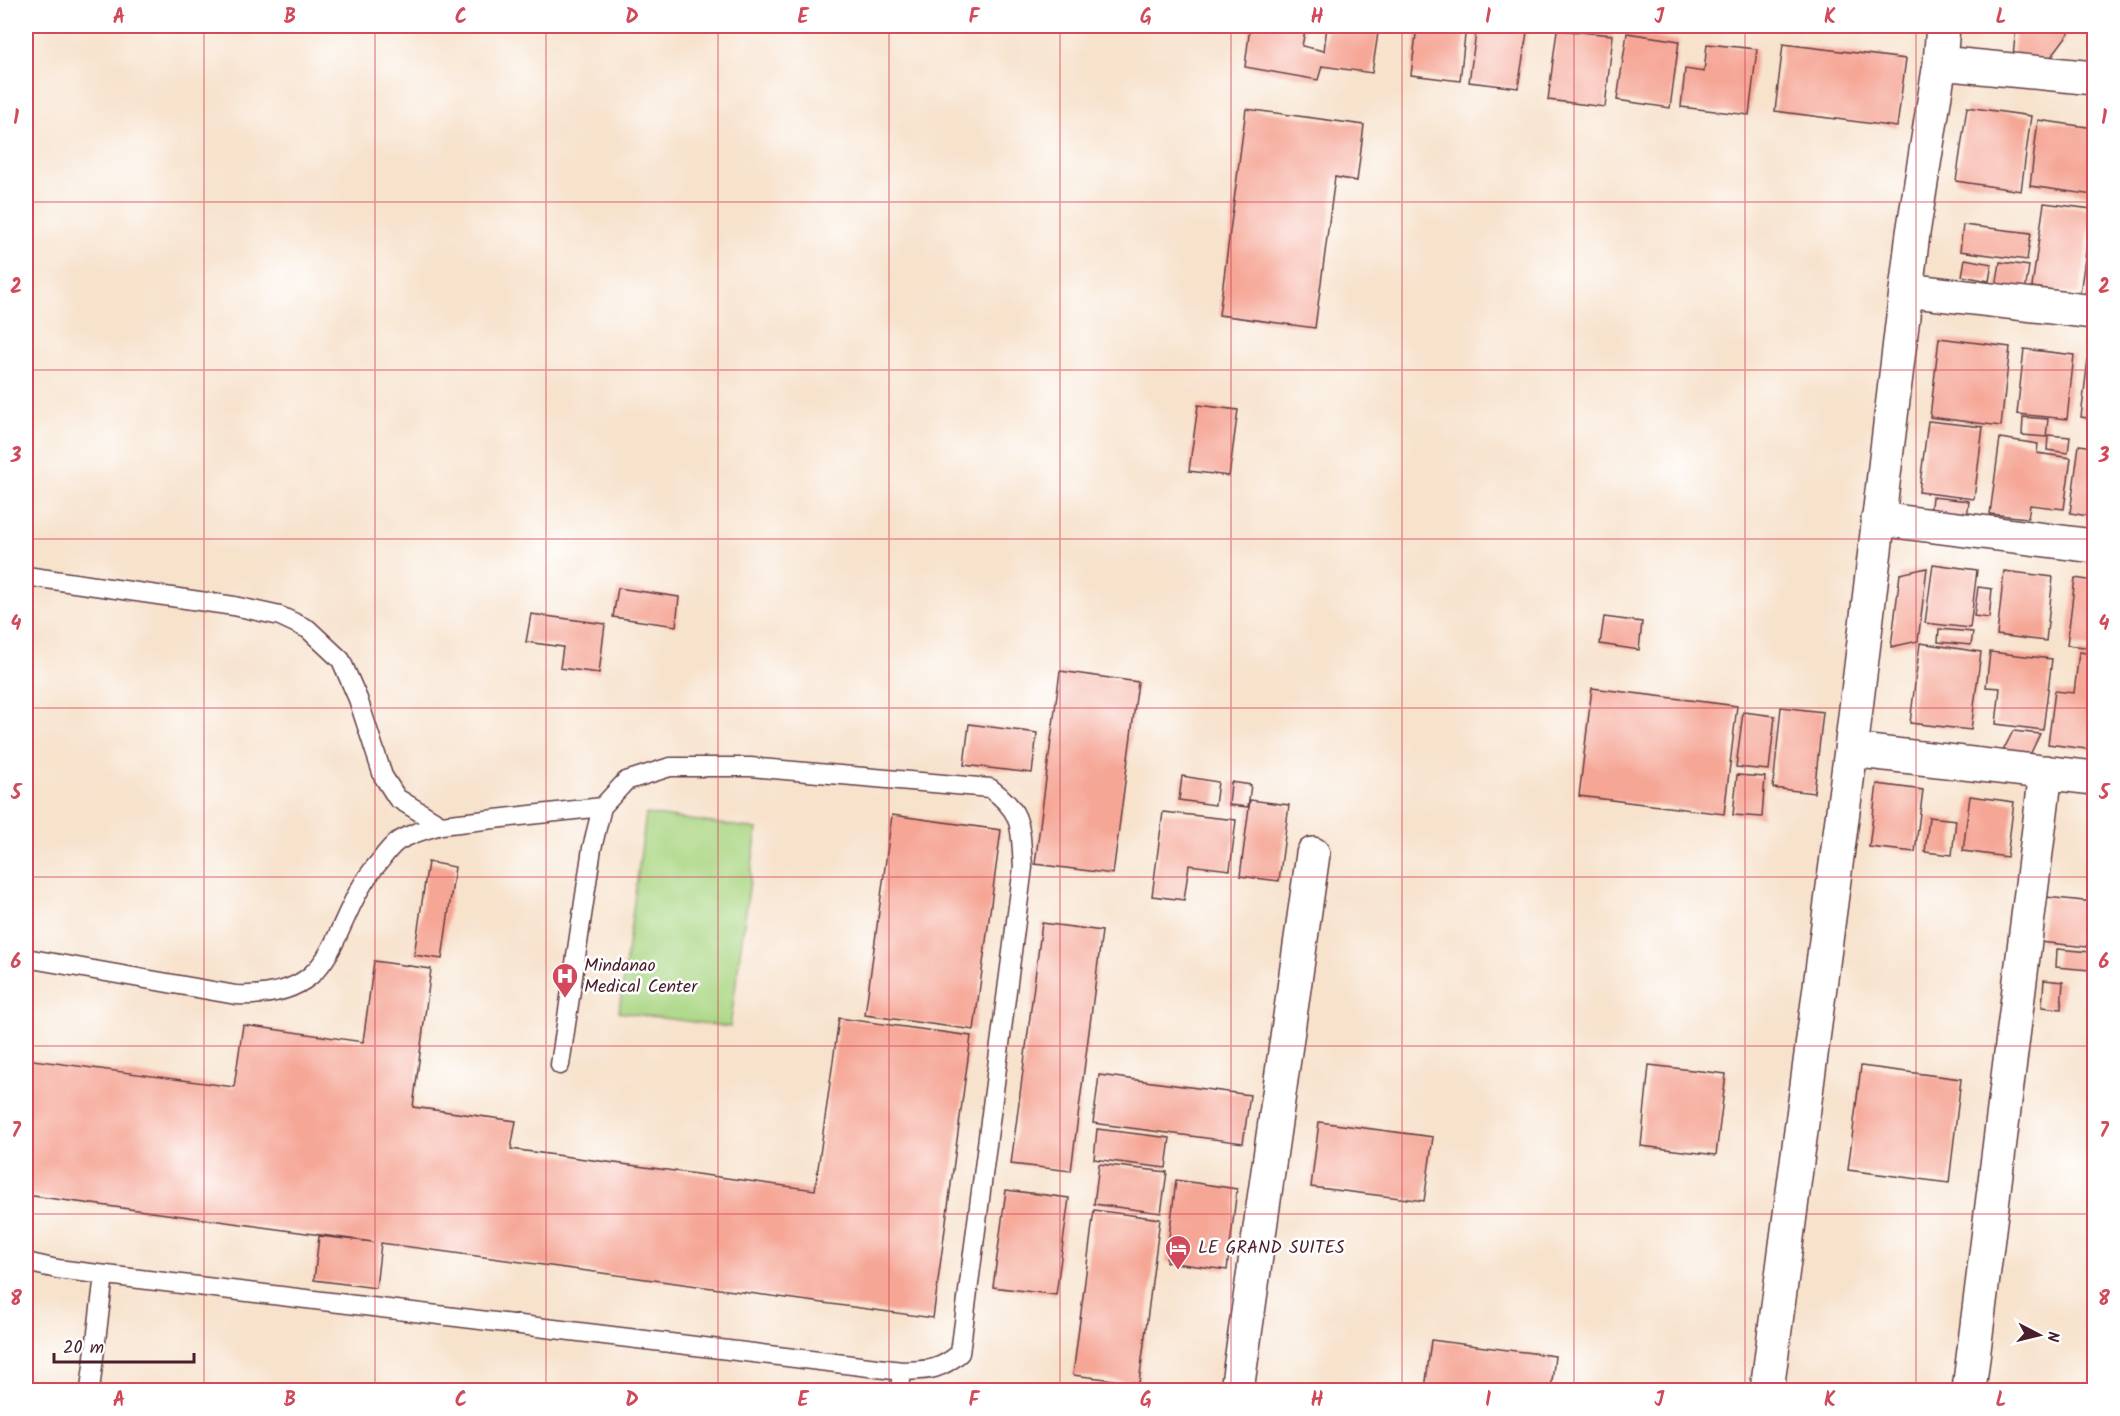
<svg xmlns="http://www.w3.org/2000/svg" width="2120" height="1416" font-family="Kalam,sans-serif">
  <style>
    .green { fill: #a9d581; stroke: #7a7a56; stroke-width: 1.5 }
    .building { fill: #f5a695 }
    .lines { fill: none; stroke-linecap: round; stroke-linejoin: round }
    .lane-casing { stroke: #643c43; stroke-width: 21 }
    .street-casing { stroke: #643c43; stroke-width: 36 }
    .lane { stroke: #fff; stroke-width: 18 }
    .street { stroke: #fff; stroke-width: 33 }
    .grid { fill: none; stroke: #d1495b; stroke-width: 1.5; stroke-opacity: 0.55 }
    .labels { text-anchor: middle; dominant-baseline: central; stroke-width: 5; stroke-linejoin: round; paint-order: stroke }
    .poi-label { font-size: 18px; fill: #4a1f2b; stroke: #fff; text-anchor: start }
    .neatline { fill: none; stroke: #d1495b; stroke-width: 2 }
    .grid-label { font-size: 20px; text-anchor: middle; font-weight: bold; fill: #d1495b }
  </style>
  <rect width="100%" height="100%" fill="#fff"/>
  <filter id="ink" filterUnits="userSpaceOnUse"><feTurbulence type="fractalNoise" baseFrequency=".0167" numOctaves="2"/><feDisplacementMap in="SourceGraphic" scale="12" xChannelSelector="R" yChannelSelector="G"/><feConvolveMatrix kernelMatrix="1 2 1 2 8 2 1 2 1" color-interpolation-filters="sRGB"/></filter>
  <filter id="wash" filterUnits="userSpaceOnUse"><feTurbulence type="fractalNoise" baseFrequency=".008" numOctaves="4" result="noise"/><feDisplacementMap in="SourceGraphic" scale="24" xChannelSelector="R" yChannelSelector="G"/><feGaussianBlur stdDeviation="1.35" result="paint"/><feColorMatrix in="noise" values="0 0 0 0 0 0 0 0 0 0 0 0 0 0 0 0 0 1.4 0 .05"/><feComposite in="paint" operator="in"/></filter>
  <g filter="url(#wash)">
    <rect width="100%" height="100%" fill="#f7e2cc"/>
    <path class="green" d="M646,814L757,829L730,1027L619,1012Z"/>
    <g id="blocks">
      <path class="building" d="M1250,26H1306L1302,46L1324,51L1327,26H1379L1372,73L1322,66L1318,80L1245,67Z
        M1417,26H1466L1460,81L1411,75Z
        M1477,26H1528L1518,88L1469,82Z
        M2016,26H2074L2048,61L2013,57Z
        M1557,30L1613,35L1605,107L1548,100Z
        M1627,33L1679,41L1670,108L1617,100Z
        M1707,44L1757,49L1749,115L1681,107L1685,69L1704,72Z
        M1783,44L1906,59L1897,127L1775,111Z
        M1967,107L2031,116L2021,191L1956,181Z
        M1246,109L1364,125L1357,181L1335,177L1315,328L1219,315Z
        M2038,120L2094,128L2093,195L2030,186Z
        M2044,203L2092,209L2080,294L2032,287Z
        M1963,225L2031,233L2027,260L1960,251Z
        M1965,259L1992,264L1989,281L1962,276Z
        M2000,262L2029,266L2025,292L1996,288Z
        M2089,271L2094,272V297L2085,296Z
        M1939,338L2010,347L2001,426L1930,417Z
        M2024,349L2074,355L2067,419L2017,414Z
        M2088,359H2094V419L2081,417Z
        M1198,405L1238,410L1229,476L1189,471Z
        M2023,417L2048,419L2046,437L2022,435Z
        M1928,421L1983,427L1974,499L1919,492Z
        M2048,435L2070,437L2068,453L2047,450Z
        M2000,438L2038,444L2037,453L2071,458L2064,509L2030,505L2028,518L1990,514Z
        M2079,445L2094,447V517L2070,513Z
        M1932,497L1969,501L1967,519L1930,515Z
        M1933,564L1977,570L1970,628L1925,623Z
        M1927,568L1918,641L1891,647L1900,574Z
        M2004,571L2053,577L2046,641L1997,635Z
        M2075,578L2094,581V648L2067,645Z
        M1978,587L1992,589L1989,618L1974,616Z
        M618,588L679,597L676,626L613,617Z
        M531,614L605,624L599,673L560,668L563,647L526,642Z
        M1604,617L1642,622L1639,650L1600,644Z
        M1939,629L1973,632L1971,645L1938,642Z
        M1920,643L1981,652L1971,730L1910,723Z
        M1990,652L2052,659L2043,730L1996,724L2000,688L1986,687Z
        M2079,652L2094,654V750L2048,744L2055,691L2074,693Z
        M1060,671L1138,682L1113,874L1035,864Z
        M1592,688L1737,706L1724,814L1579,796Z
        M1781,707L1823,712L1814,793L1773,788Z
        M1743,712L1775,716L1769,770L1736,767Z
        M969,724L1037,733L1032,773L964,765Z
        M2013,731L2040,734L2026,763L1999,759Z
        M1737,775L1765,777L1762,817L1733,815Z
        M1182,776L1218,782L1215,805L1179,800Z
        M1231,782L1251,785L1248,807L1229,805Z
        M1877,784L1923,790L1915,852L1869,847Z
        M1970,796L2014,802L2007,857L1963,851Z
        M1250,800L1289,805L1279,881L1240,876Z
        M1163,812L1236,820L1230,870L1189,865L1184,900L1152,896Z
        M892,815L1001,830L974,1030L865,1015Z
        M1929,817L1956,820L1952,855L1925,852Z
        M428,862L455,867L442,959L414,955Z
        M2046,897L2093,902L2087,947L2040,942Z
        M1042,923L1102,931L1071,1171L1011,1164Z
        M2057,949L2091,952L2090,970L2056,967Z
        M374,961L431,969L413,1107L516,1121L511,1149L815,1190L839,1018L971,1036L933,1318L381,1243L376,1288L314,1280L319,1236L373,1242L26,1195V1059L234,1087L243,1025L363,1042Z
        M2044,980L2063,982L2061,1009L2042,1007Z
        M1649,1065L1726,1074L1716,1155L1641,1146Z
        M1861,1066L1961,1079L1949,1183L1848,1170Z
        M1099,1075L1250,1095L1243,1143L1093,1123Z
        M1319,1122L1433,1137L1424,1201L1311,1187Z
        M1097,1129L1170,1138L1166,1168L1094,1159Z
        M1099,1164L1167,1172L1161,1213L1094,1204Z
        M1176,1180L1237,1189L1227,1270L1166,1262Z
        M1006,1190L1069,1198L1056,1295L993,1287Z
        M1094,1210L1160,1219L1139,1383L1073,1375Z
        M1431,1340L1555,1356L1551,1390H1425Z"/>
    </g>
  </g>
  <g filter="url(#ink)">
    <use href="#blocks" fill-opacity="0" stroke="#643c43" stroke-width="1.5"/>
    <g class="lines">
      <g class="lane-casing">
        <path id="lane" d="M26,576L234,606L280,616L308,629L341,660L358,699L383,776L397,798L441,825
          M26,958L236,995C347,999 325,922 380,861C385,854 391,846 398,841C412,833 426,829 441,825L602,807
          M26,1262L57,1269L902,1371C928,1370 939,1371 960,1353L1023,867C1020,827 1024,813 990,788L750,767H670L626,781L602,807L592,848L560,1065
          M90,1390L104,1275
          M900,1390L902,1371"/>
      </g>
      <g class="street-casing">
        <path id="street" d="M1940,63L2094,78
          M1906,290L2094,312
          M1878,519L2094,546
          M1851,750L2094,778
          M1237,1390L1313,854
          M1767,1390L1851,750L1913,233L1940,63L1943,26
          M1969,1390L2046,772"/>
      </g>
      <use href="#lane" class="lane"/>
      <use href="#street" class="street"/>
    </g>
  </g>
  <path class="grid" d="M204,26V1390M375,26V1390M546,26V1390M718,26V1390M889,26V1390M1060,26V1390M1231,26V1390M1402,26V1390M1574,26V1390M1745,26V1390M1916,26V1390M26,202H2094M26,370H2094M26,539H2094M26,708H2094M26,877H2094M26,1046H2094M26,1214H2094"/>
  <defs>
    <g id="hospital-pin" transform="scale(1.35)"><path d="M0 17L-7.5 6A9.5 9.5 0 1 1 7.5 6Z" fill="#d1495b" stroke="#fff"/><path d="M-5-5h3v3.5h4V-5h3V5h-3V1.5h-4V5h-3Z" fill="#fff"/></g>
    <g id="hotel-pin" transform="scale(1.35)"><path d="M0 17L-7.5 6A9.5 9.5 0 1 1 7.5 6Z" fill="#d1495b" stroke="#fff"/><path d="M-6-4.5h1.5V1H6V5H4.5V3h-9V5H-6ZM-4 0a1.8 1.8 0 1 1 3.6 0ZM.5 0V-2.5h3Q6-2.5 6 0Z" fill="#fff"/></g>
  </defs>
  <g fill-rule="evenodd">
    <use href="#hospital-pin" x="565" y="976"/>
    <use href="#hotel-pin" x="1178" y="1248"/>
  </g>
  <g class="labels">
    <g class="poi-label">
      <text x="584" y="966">Mindanao<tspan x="584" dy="21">Medical Center</tspan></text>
      <text x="1198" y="1248">LE GRAND SUITES</text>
    </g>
  </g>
  <rect width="2120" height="1416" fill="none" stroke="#fff" stroke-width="66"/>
  <g transform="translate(2039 1335) rotate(97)" stroke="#ffffff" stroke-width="4.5" paint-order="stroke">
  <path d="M0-4.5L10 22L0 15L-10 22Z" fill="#4a1f2b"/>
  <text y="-9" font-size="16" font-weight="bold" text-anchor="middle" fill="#4a1f2b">N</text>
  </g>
  <path d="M54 1353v9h140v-9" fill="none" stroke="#4a1f2b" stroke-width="3"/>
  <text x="63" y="1353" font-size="18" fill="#4a1f2b" stroke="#ffffff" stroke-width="4.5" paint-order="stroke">20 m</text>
  <rect x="33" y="33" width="2054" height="1350" class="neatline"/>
  <g class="grid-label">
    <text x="119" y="23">A</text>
    <text x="290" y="23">B</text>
    <text x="461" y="23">C</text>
    <text x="632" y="23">D</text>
    <text x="803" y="23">E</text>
    <text x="974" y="23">F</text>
    <text x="1146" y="23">G</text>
    <text x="1317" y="23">H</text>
    <text x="1488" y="23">I</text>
    <text x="1659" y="23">J</text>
    <text x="1830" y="23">K</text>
    <text x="2001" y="23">L</text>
    <text x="16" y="124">1</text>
    <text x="2104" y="124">1</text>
    <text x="16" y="293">2</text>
    <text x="2104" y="293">2</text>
    <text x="16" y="462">3</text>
    <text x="2104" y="462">3</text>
    <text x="16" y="630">4</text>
    <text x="2104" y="630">4</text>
    <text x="16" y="799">5</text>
    <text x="2104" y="799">5</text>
    <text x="16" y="968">6</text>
    <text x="2104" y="968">6</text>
    <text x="16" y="1137">7</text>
    <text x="2104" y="1137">7</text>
    <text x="16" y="1305">8</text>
    <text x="2104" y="1305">8</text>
    <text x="119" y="1406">A</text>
    <text x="290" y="1406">B</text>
    <text x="461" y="1406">C</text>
    <text x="632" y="1406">D</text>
    <text x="803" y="1406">E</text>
    <text x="974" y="1406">F</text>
    <text x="1146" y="1406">G</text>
    <text x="1317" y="1406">H</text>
    <text x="1488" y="1406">I</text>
    <text x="1659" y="1406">J</text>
    <text x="1830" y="1406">K</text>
    <text x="2001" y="1406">L</text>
  </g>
</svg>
